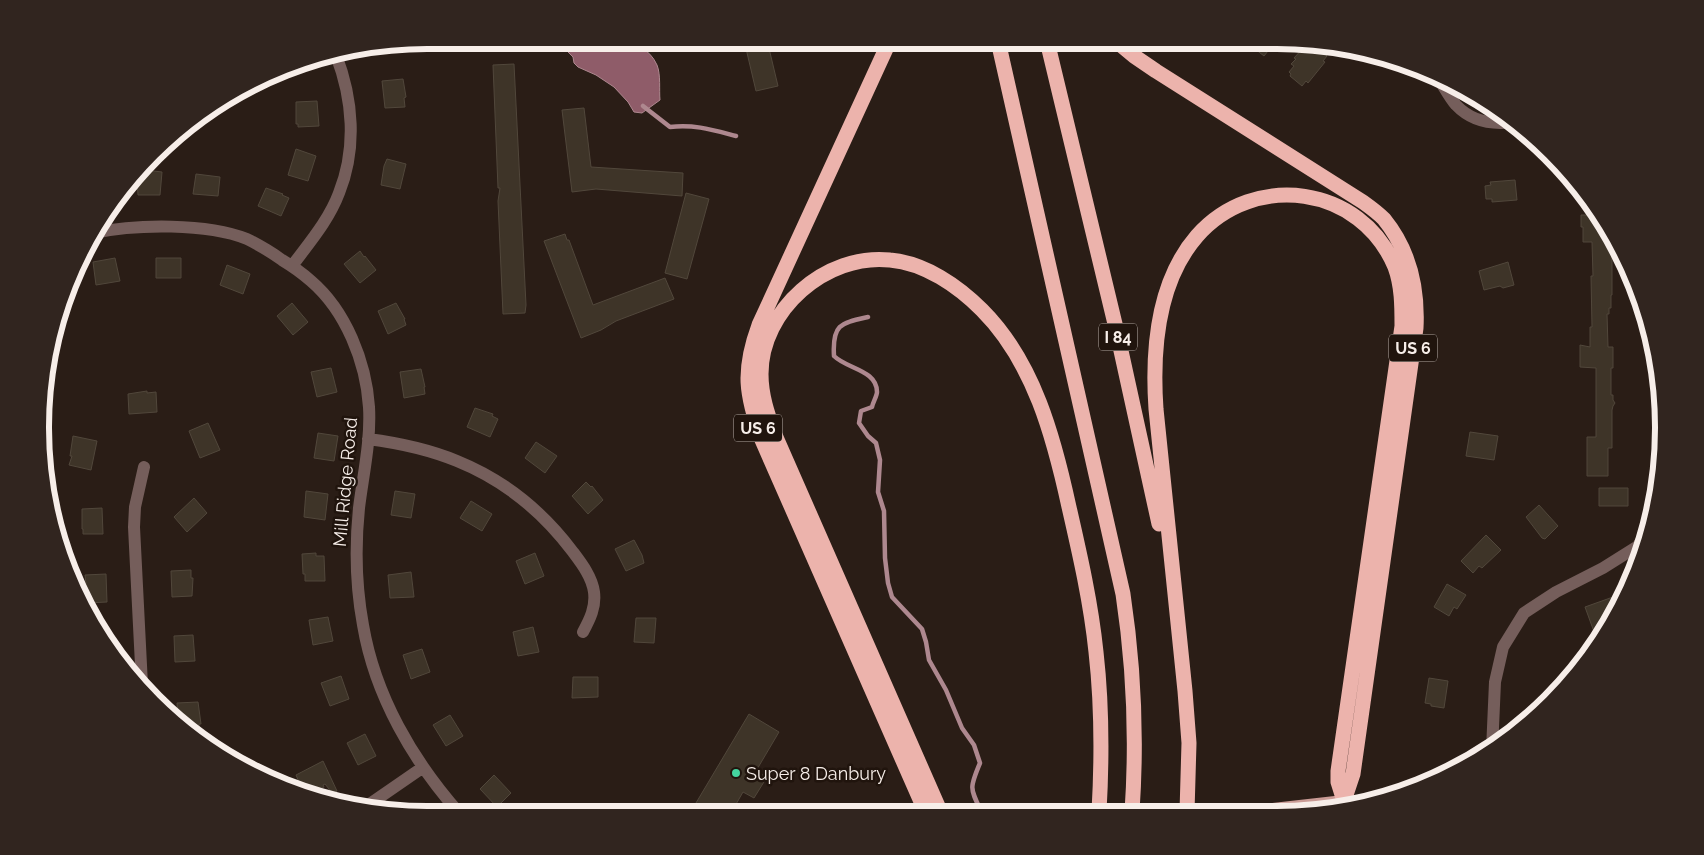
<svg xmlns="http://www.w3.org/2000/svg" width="1704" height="855" font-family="Raleway,sans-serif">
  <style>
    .water { fill: #8f5c69; stroke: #ae888f }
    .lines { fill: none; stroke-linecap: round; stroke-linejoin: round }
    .stream { stroke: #ae888f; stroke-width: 4.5 }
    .building { fill: #3e3428; stroke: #51473b }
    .street { stroke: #755e5b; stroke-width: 12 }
    .primary { stroke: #ca9b95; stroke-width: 12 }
    .highway { stroke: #ecb3ac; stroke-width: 15 }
    .poi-dot { fill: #44d49f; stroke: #20140d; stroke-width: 2 }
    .labels { text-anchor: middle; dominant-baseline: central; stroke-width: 5; stroke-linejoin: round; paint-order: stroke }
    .shield { fill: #20140d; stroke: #b6ada7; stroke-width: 1 }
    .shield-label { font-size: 16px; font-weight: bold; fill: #f7eee9 }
    .street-label { font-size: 18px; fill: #f7eee9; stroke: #20140d }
    .poi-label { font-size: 18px; fill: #f7eee9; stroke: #20140d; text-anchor: start }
    .rim { fill: none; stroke: #f7eee9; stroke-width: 6 }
  </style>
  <rect width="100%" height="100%" fill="#2a1d16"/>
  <path class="water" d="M561,40C591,40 642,31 657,65C661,75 659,90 660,100L642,113L634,112L628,102L614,87L596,75L578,67L574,63L573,57L560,44Z"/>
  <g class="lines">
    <path class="stream" d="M643,106L670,127C694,124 713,130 736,136
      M868,317C841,323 832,324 834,356C847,369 877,370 877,392C877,396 873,402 872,407L861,411L859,423L868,436L876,443L880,460L878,492L884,511L885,558L888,583L892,597L922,629L926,642L929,660L946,690L962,728L974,745L980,763C969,789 970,788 982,813"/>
  </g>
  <path class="building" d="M744,40H767L778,86L756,91Z
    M1245,41H1276L1264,56Z
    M1305,46L1311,51L1315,46L1327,56L1323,61L1325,62L1308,83L1306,81L1302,86L1290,76L1291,74L1289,72L1294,66L1291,64L1296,59L1294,58Z
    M514,64L526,305L525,313L503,314L498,201L500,188H498L493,65Z
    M403,79L406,97L404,98L405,107L385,108L382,81Z
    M317,101L319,126L298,127V124H296V102Z
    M584,108L591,167L683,173L682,196L596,189L572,192L562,110Z
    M296,149L316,156L308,181L288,175Z
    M387,159L406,164L400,189L381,185L384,166Z
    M145,170L162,172L160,195H138L137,179Z
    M196,174L220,177L218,196L193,194Z
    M1515,180L1517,200L1492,202V199H1486L1485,186L1491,185L1490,182Z
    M266,188L283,194L282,195L289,198L281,216L258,206Z
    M686,193L709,199L687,279L665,273Z
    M1581,215H1596V227H1607L1612,234V295H1611V308H1609V314H1607L1608,347H1613V368H1611V395H1613V400L1615,403L1613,406L1612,410V448H1608V476H1587V437H1596V368L1580,367V345L1590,347V327H1592L1591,276H1593L1592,242H1583V227H1581Z
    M565,234L567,240H569L593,305L665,278L674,299L616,321L601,330L581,338L544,241Z
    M360,251L364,257L365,256L376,270L360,283L344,264Z
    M115,258L120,281L96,285L93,262Z
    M156,258H181V278H156Z
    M1508,262L1514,285L1503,288L1500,286L1484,290L1479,271Z
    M227,265L250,274L243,294L220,285Z
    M292,303L308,322L293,335L277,316Z
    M396,303L405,319H404L406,325L388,334L378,311Z
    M331,368L337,392L317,397L311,372Z
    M421,369L425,387H424L425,394L404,398L400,372Z
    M147,391V393L156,392L157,412L129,414L128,394Z
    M475,408L493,414L492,416L498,419L490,437L467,427Z
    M208,423L220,450L200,458L189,431Z
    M1470,432L1498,436L1494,460L1466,456Z
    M318,433L338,436L334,461L314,458Z
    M73,436L97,441L91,470L69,465L72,456H70Z
    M536,442L557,456L545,473L525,458Z
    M586,482L591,487L592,486L603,500L588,514L572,496Z
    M1599,488H1628V506H1599Z
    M306,491L328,494L325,520L304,517Z
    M395,491L415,494L411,518L391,515Z
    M194,498L207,513L187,532L174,517Z
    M471,501L492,514L482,531L460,518Z
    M1539,505L1558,526L1545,539L1542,538L1526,517Z
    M102,508L103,534H83V529H82V509Z
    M1486,535L1501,550L1482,568L1479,566L1473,573L1461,561Z
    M634,540L642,555L644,563L626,571L615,549Z
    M316,553V556H324L325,581H305V574H303L302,554Z
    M535,553L544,576L525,584L516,561Z
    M191,570V578H193L192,596L172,597L171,571Z
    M411,572L414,597L390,598L388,575Z
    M106,574L107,602L87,603L84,585L86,584L85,575Z
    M1447,584L1466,595L1457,609L1454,607L1449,616L1434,607Z
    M1627,592L1624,599L1597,640L1585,607Z
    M328,617L333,641L313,645L309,620Z
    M636,618H656L654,643L634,642Z
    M533,627L539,652L518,656L513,632Z
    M193,635L195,661L175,662L174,636Z
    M422,649L430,672L411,679L403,655Z
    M341,676L349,699L330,706L321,683Z
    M573,677H598V697L572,698Z
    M1429,678L1448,681L1444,708L1431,706V704L1425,703Z
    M198,702L201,724H199V727H189L178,719L177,703Z
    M749,714L779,732L756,771L767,777L754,798L743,792L731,813H690Z
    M450,715L463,736L446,746L433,725Z
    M365,734L376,756L358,765L347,743Z
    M323,761L337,791L333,794L325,784L323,785L324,787L311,793L306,787L302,789L296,775Z
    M494,775L511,793L497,807L480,789Z"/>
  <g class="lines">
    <path class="street" d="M1437,76C1443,85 1449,97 1456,105C1472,122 1493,125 1514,122
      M94,233C136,224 207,223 247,239C259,245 271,252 282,260C292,266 302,273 311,281C346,311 366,362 369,407C371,441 363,475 359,508C355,547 356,587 363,625C375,696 413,761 460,814
      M292,266C309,243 329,220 339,193C357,148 353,99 336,55
      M1657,363L1659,479
      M368,439C399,443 428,449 457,461C504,480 543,512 573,552C582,564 592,577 594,592C596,607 590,619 583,632
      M142,685L134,527L135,507L144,467
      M1492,750L1495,682L1503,647L1524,613L1556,592L1603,568L1638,546L1651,525
      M364,808L422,768"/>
    <path class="primary" d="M1245,812L1344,801H1369"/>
    <path class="highway" d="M890,40L759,325C742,371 746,395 762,440L926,813
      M998,41L1123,594C1134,667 1137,739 1132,812
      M1047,41L1116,328L1159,524
      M1116,41L1134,56L1156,71L1363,202C1370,207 1378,213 1384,219C1410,251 1418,288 1416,328L1353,774L1344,801
      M1187,812L1189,743L1185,691L1156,409C1152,351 1157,282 1197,236C1254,171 1361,185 1395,267C1402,286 1402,306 1402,326L1338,771V782L1344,801
      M941,813L775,435C768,415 761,396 761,374C761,310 826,253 890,260C925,263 958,286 982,310C1034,362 1054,438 1069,507C1080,555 1091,603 1096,652C1102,705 1102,759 1099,812"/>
  </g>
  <circle class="poi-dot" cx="736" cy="773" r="5"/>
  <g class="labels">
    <g class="shield">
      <rect x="1099" y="323.5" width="38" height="27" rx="4"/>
      <rect x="1389" y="334.5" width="48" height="27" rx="4"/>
      <rect x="734" y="414.5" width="48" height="27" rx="4"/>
    </g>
    <g class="shield-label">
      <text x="1118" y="337">I 84</text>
      <text x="1413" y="348">US 6</text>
      <text x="758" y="428">US 6</text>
    </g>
    <g class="street-label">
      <text transform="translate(345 482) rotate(-85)">Mill Ridge Road</text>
    </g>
    <g class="poi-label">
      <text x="746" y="773">Super 8 Danbury</text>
    </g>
  </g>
  <path d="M0 0H1704V855H0ZM427 49H1277A378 378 0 0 1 1655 427V428A378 378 0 0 1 1277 806H427A378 378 0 0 1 49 428V427A378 378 0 0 1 427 49Z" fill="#31251f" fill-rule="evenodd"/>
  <path class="rim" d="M427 49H1277A378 378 0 0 1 1655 427V428A378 378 0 0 1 1277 806H427A378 378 0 0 1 49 428V427A378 378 0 0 1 427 49Z"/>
</svg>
